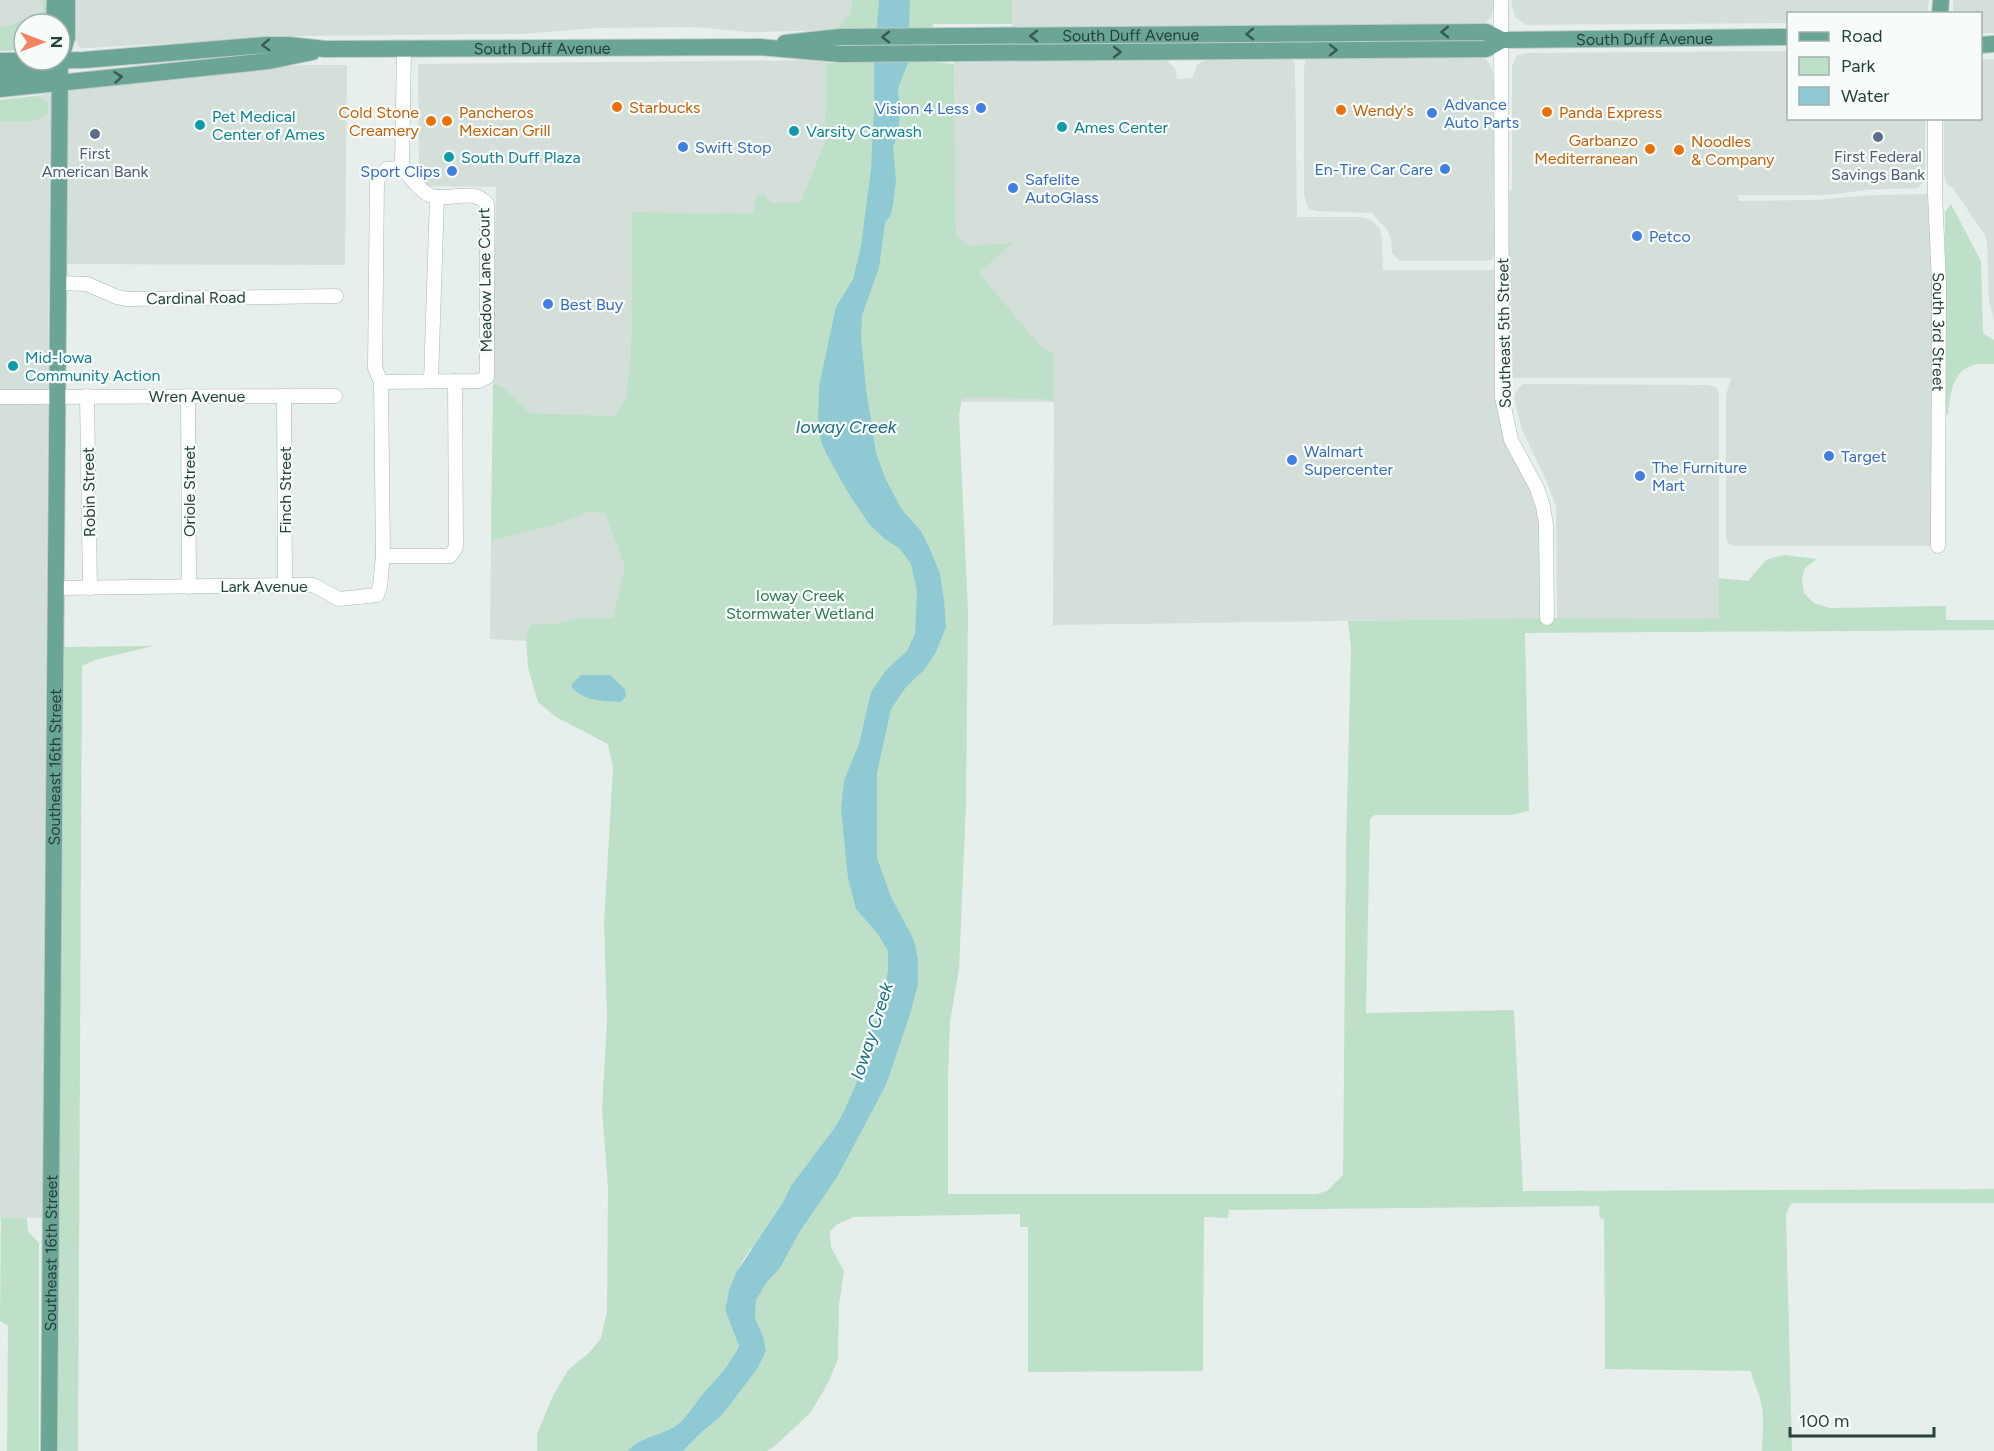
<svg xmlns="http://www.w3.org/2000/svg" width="1994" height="1451" font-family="Figtree,sans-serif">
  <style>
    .built { fill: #d4dfda }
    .green { fill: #bfe0c8 }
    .water { fill: #8ec9d4 }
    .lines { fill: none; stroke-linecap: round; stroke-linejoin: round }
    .minor-casing { stroke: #a8b8b2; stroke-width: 15 }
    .major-casing { stroke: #c2cac8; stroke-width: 18 }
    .minor { stroke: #fff; stroke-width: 14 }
    .major { stroke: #6aa596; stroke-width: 16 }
    .oneway { stroke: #365b51 }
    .food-dot { fill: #e8710a; stroke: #f7fbf9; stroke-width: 2 }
    .shop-dot { fill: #3f7fe0; stroke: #f7fbf9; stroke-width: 2 }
    .culture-dot { fill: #0f9aa8; stroke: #f7fbf9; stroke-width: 2 }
    .service-dot { fill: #5c6f8a; stroke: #f7fbf9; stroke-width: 2 }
    .labels { text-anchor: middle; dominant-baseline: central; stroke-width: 4.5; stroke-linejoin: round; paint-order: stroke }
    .street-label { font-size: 16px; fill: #24423a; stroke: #f7fbf9 }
    .shop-label { font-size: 16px; fill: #366cbe; stroke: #f7fbf9; text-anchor: start }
    .food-label { font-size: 16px; fill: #c56008; stroke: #f7fbf9; text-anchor: start }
    .culture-label { font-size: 16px; fill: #0d838f; stroke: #f7fbf9; text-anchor: start }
    .service-label { font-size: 16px; fill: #4e5e75; stroke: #f7fbf9 }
    .park-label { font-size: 16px; fill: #2d7a4b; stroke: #f7fbf9 }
    .water-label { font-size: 18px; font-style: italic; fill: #1c6f80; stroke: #f7fbf9 }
  </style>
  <rect width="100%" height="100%" fill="#e6efeb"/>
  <path class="built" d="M0,0H43V11L6,27H0Z
    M73,0H852V11L850,18L840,30L748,32L694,27L598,28L521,34L299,36L87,48H80L75,40Z
    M1012,0H1493V9L1491,18L1479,27L1012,31Z
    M1511,0H1929L1927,13L1788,14V23L1526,25L1515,17Z
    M1953,0H1994V33H1981L1980,14L1953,13Z
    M1788,51V118L1925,119V180L1917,188L1865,190L1827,195H1738L1739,201L1814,200L1874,195L1935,194L1938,546H1733L1727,542L1726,536V395L1731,378H1502L1506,419L1536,488L1547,618L1053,625L1054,402H961L956,233L954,59H1165L1175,68L1177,79L1192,78L1197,65L1210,57H1291L1295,64L1297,217H1360L1371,220L1380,229L1382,239L1383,270H1501L1502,191L1512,190V66L1517,55L1529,53Z
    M1310,56L1484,57L1487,60L1492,68L1494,80L1495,251L1492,260L1484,261H1400L1392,253L1391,239L1388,231L1372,213L1316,211L1308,208L1304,195V68L1306,59Z
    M1981,59H1994V321L1989,301L1987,244L1985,235L1952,187L1947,185L1944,175V119L1980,118Z
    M826,60L825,141L800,203H771L754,213L632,212L631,353L626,399L614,416L530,413L504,388L493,382L496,187L419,186L418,64Z
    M305,65H347L345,265L49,264L42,1218L1,1217L0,1223V121H31L40,97L34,96L87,86L243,69Z
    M1523,384L1709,385L1717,388L1719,396V619L1557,618L1556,507L1547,482L1522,430L1514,398L1517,390Z
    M593,511L605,514L625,567L614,618H579L554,624H531L526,636V641L490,639L491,541L554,525Z"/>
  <path class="green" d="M43,0H47V24H24V50L0,51V27H6L43,11Z
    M852,0H1012V24H933V62L954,64L956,234L967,246L1013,243L979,273L1043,349L1054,353V402L1043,399L977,397L962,398L959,416L968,611L966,803L959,969L950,1022L948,1077V1194H1317L1327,1191L1343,1175L1346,848L1351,647L1348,621L1547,618L1719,619V578L1748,581L1766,560L1784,555L1817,559L1805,568L1802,578L1804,593L1814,603L1830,608L1946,606V620H1994V630L1525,633L1529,811L1511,815H1375L1370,819L1366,1013L1514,1010L1523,1191L1994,1189V1203H1792L1789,1207L1786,1214L1792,1451H1762C1762,1436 1765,1418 1761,1403C1759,1391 1753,1383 1751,1371L1605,1369L1604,1219L1600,1218L1599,1206L1229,1210L1228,1218L1204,1217L1203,1371L1028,1372V1227H1020V1214L853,1217L836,1225L830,1232L831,1247L844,1271L839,1305L838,1359L828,1383L811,1412L776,1445L767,1451H683L702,1432L722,1415L763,1336L755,1318L756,1300L767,1282L780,1268L799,1233L818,1205L750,1250L742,1262L729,1290L725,1310L739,1346C730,1365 716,1379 702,1395C693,1406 686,1419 674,1427C660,1437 639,1437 628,1451H537V1434L552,1398L568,1370L589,1353L601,1338L607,1311L608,1187L602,1110L607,1019L604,923L613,768L608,744L556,717L538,702L528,668L526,636L531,624H554L579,618H613L625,567L605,514L593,511L554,525L491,541L493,382L504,388L530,413L614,416L626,399L631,352L632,212L753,213L757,195L765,194L771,203H800L825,141L826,63H840V25L851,14Z
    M34,96L40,97L48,104V113C37,125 15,121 0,121V100Z
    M1951,204L1981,261L1983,334L1994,340V364C1988,365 1980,363 1974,365C1952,371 1950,395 1948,414L1945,415V212Z
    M153,646L95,660L82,666L78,1451H57L64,647Z
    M1,1217L27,1218L28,1231L39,1243V1451H7L8,1326L0,1321Z"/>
  <path class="water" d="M879,0H910L908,63L898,88L900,114L898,135L893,147L896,181L893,205L890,216L885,223L879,268L862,315L861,336L866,389L876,453L886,480L902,510L921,531L930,549L940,574L944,600L946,627L935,654L924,670L906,687L891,709L877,773V858L891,897L914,940L918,959V984L911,1011L886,1085L837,1177L799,1233L780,1268L767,1282L756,1300L755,1318L763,1336L766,1351L757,1369L722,1415L702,1432L683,1451H628C639,1437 660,1436 674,1427C686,1419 693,1406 702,1395C716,1379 730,1365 739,1346L725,1310L729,1290L736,1273L782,1204L791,1186L836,1126L844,1111L856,1084L870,1035L883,1002L888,970V951L878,934L856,909L848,878L841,809L844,781L859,744L871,692L886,670L907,651L915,634L917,591L911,564L900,549L885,539L869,524L847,491L827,455L821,441L818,425L819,387L832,325L836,307L853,279L861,246L871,169L874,111V63Z
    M581,675H610L625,689L626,696L621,702C602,701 585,701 572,688V684Z"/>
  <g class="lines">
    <g class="minor-casing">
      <g id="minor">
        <path d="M1501,0L1502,397L1511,440L1537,488L1543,506L1546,525L1547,618"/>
        <path id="s1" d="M1935,118V194L1939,284L1938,546"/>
        <path d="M402,168L404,49"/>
        <path d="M59,283L87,284L117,297L128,299L336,296"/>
        <path d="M431,381L437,197"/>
        <path d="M87,396L90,588"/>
        <path d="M188,396L189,587"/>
        <path d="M284,396L285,585"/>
        <path d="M0,397L335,396"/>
        <path d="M383,556H450L456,547L455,381"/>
        <path d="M57,588L285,585H313L339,599L377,595L380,586L383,556L381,382L375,368L377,179L387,169L402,168C410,177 419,190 429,195C448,203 473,186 487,204V377L479,381L381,382"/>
      </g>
    </g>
    <g class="major-casing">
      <g id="major">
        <path d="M1940,14L1941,0"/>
        <path d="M54,24L55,0"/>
        <path id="s2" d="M785,43L840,37L1486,32L1502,40"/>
        <path d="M1980,45L1994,44"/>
        <path id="s3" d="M0,61L84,60L266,45H288L325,49L760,47L840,54L1486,49L1502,40L1788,37"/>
        <path d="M0,77L46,71L58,64"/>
        <path d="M0,89L269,61L312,52"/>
        <path id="s4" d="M49,1451L60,61L67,37V0"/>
      </g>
    </g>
    <use href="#minor" class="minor"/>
    <use href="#major" class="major"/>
  </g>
  <defs><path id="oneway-chevron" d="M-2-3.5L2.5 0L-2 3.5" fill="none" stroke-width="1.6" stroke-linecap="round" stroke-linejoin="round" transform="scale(1.5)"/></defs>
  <g class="oneway">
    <use href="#oneway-chevron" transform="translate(1445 32) rotate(179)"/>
    <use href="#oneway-chevron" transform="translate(1250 34) rotate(179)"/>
    <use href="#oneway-chevron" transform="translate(1034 36) rotate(180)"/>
    <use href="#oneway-chevron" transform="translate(886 37) rotate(180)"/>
    <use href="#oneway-chevron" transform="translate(266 45) rotate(178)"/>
    <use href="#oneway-chevron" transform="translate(1333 50)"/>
    <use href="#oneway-chevron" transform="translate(1117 52)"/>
    <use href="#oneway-chevron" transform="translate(118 77) rotate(-6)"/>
  </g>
  <g class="food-dot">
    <circle cx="617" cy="107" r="6"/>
    <circle cx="1341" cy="110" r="6"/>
    <circle cx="1547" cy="112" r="6"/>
    <circle cx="431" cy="121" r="6"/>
    <circle cx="447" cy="121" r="6"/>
    <circle cx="1650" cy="149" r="6"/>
    <circle cx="1679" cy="150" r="6"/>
  </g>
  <g class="shop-dot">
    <circle cx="981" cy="108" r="6"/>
    <circle cx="1432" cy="113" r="6"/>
    <circle cx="683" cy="147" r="6"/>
    <circle cx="1445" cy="169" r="6"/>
    <circle cx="452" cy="171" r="6"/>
    <circle cx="1013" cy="188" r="6"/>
    <circle cx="1637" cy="236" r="6"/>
    <circle cx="548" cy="304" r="6"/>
    <circle cx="1829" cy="456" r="6"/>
    <circle cx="1292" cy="460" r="6"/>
    <circle cx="1640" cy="476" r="6"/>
  </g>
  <g class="culture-dot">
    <circle cx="200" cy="125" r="6"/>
    <circle cx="1062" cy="127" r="6"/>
    <circle cx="794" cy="131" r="6"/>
    <circle cx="449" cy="157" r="6"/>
    <circle cx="13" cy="366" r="6"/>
  </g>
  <g class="service-dot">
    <circle cx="95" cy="134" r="6"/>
    <circle cx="1878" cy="137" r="6"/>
  </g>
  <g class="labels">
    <g class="street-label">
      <text stroke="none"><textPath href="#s2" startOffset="346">South Duff Avenue</textPath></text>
      <text stroke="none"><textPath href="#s3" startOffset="1648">South Duff Avenue</textPath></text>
      <text stroke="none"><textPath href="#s3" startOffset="543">South Duff Avenue</textPath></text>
      <text transform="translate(485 280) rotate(-91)">Meadow Lane Court</text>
      <text transform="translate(196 298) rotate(-1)">Cardinal Road</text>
      <text stroke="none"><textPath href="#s1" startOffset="214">South 3rd Street</textPath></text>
      <text transform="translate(1504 333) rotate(-91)">Southeast 5th Street</text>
      <text x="197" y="396">Wren Avenue</text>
      <text transform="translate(285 490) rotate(-90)">Finch Street</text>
      <text transform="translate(189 491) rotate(-90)">Oriole Street</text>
      <text transform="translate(89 492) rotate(-91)">Robin Street</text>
      <text x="264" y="586">Lark Avenue</text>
      <text stroke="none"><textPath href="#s4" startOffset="684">Southeast 16th Street</textPath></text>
      <text stroke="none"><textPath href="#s4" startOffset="198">Southeast 16th Street</textPath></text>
    </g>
    <g class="shop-label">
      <text x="1444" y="104">Advance<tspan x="1444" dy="18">Auto Parts</tspan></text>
      <text x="969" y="108" text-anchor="end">Vision 4 Less</text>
      <text x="695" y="147">Swift Stop</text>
      <text x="1433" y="169" text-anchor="end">En-Tire Car Care</text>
      <text x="440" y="171" text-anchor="end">Sport Clips</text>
      <text x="1025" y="179">Safelite<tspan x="1025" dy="18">AutoGlass</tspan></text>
      <text x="1649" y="236">Petco</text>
      <text x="560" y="304">Best Buy</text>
      <text x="1304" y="451">Walmart<tspan x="1304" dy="18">Supercenter</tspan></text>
      <text x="1841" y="456">Target</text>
      <text x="1652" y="467">The Furniture<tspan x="1652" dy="18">Mart</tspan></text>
    </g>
    <g class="food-label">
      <text x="629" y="107">Starbucks</text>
      <text x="1353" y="110">Wendy's</text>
      <text x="419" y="112" text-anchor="end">Cold Stone<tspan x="419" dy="18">Creamery</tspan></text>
      <text x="459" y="112">Pancheros<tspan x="459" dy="18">Mexican Grill</tspan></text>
      <text x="1559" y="112">Panda Express</text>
      <text x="1638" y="140" text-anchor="end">Garbanzo<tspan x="1638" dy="18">Mediterranean</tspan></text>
      <text x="1691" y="141">Noodles<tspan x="1691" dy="18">&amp; Company</tspan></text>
    </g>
    <g class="culture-label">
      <text x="212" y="116">Pet Medical<tspan x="212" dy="18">Center of Ames</tspan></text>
      <text x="1074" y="127">Ames Center</text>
      <text x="806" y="131">Varsity Carwash</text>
      <text x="461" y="157">South Duff Plaza</text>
      <text x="25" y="357">Mid-Iowa<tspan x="25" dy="18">Community Action</tspan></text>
    </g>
    <g class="service-label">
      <text x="95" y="153">First<tspan x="95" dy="18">American Bank</tspan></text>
      <text x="1878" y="156">First Federal<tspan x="1878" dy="18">Savings Bank</tspan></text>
    </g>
    <g class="park-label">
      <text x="800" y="595">Ioway Creek<tspan x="800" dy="18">Stormwater Wetland</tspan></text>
    </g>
    <g class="water-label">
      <text x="846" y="427">Ioway Creek</text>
      <text transform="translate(872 1031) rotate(-72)">Ioway Creek</text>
    </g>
  </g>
  <rect x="1787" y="12" width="195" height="108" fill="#f7fbf9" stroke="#a3b1ad" stroke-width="1.5"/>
  <rect x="1799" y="32" width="30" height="9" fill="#6aa596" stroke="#a3b1ad" stroke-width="1.5"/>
  <text x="1841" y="42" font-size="18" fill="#24423a">Road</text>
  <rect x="1799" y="57" width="30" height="18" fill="#bfe0c8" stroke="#a3b1ad" stroke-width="1.5"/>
  <text x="1841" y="72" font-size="18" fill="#24423a">Park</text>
  <rect x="1799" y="87" width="30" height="18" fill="#8ec9d4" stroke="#a3b1ad" stroke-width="1.5"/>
  <text x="1841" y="102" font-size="18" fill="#24423a">Water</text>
  <g transform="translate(42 42) rotate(90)"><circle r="28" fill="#f7fbf9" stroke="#a3b1ad" stroke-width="1.5"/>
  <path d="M0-4.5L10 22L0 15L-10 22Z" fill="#f4845f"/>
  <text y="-9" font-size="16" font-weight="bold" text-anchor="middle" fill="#24423a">N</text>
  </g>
  <path d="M1790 1427v9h144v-9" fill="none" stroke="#24423a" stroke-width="3"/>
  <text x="1799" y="1427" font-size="18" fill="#24423a" stroke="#f7fbf9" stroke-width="4.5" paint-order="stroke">100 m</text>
</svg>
